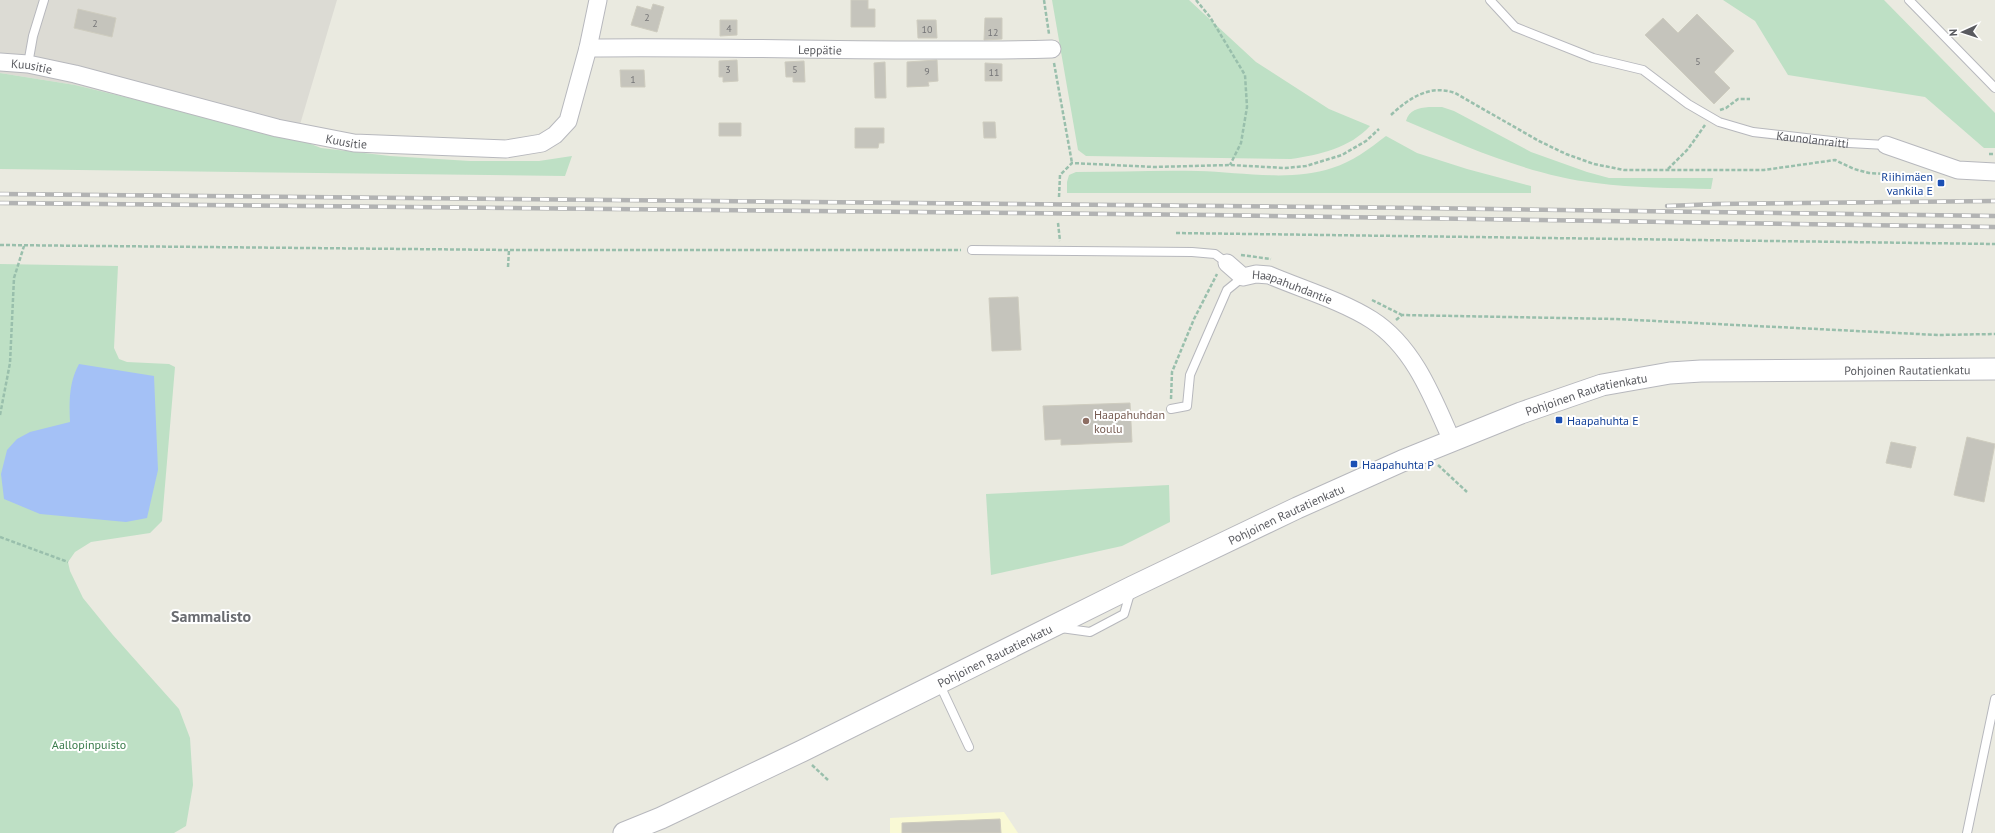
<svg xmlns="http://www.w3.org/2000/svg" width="1995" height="833" font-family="'PT Sans',sans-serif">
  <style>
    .commercial { fill: #f9f9d5 }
    .industrial { fill: #dcdbd4 }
    .green { fill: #bee0c5 }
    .water { fill: #a4c1f6 }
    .building { fill: #c5c4bc; stroke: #ceccbf }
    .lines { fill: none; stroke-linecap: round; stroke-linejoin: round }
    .service-casing { stroke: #b7b8bd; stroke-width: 10 }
    .minor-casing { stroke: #b7b8bd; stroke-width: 19 }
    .tertiary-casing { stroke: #b7b8bd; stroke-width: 23 }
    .path { stroke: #99bfac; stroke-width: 2.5; stroke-dasharray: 4 2; stroke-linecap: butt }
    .service { stroke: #fff; stroke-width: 8 }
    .minor { stroke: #fff; stroke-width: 17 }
    .tertiary { stroke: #fff; stroke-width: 21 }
    .rail-casing { stroke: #b2b3b3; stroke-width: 4.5 }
    .rail { stroke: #fff; stroke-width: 3; stroke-dasharray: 9; stroke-linecap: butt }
    .transit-dot { fill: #1a4fb4; stroke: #fff; stroke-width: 1.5 }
    .education-dot { fill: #8d6e63; stroke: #fff; stroke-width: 1.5 }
    .labels { text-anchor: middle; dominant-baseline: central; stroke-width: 4; stroke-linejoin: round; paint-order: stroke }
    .number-label { font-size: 10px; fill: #747476 }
    .street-label { font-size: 12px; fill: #595a5f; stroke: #fff }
    .transit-label { font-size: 12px; fill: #164399; stroke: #fff; text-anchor: start }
    .education-label { font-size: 12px; fill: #785e54; stroke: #fff; text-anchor: start }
    .park-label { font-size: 12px; fill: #3b7c4c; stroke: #fff }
    .district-label { font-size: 16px; font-weight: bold; fill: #6a6c71; stroke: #fff }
  </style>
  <rect width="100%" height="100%" fill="#eaeae0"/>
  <path class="commercial" d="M1004,812L1018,833H890V818Z"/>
  <path class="industrial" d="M0,0H337L296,138L75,85L0,73Z"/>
  <path class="green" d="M1052,0H1189L1256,62L1329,109L1370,126C1350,148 1319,155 1291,159L1086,156L1078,150Z
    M1723,0H1884L1995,113V148H1984L1925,97L1788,75L1755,21Z
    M0,73L75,85L296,138L321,148L390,156L470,161H539L572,156L565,176L0,169Z
    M1429,107H1442L1454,111L1531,152L1587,172L1609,178H1713L1711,189C1673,188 1634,188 1596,183C1529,175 1467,147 1406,121C1409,110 1418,108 1429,107Z
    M1386,136L1417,153L1467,169L1531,186V193H1067V182L1069,175L1076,172C1117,172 1157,170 1198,171C1240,172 1291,182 1332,168C1352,162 1369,149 1386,136Z
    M0,264L118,266L114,348L119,359L127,362L169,364L175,367L162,521L150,533L91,542L75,552L68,562L70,571L83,598L113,635L179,709L190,738L193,785L186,826L174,833H0Z
    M1169,485L1170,522L1122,546L991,575L986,494Z"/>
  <path class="water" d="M79,364L154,376L158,470L147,518L126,522L40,514L4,499L1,474L7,450L17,439L30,432L70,422C69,402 69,382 79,364Z"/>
  <path class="building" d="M851,0H868V9H875V27H851Z
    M653,4L664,7L657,32L631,25L637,6L651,10Z
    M78,9L116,18L112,37L74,28Z
    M1697,14L1734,51L1714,72L1730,88L1714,104L1645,35L1663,18L1678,33Z
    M985,18H1002V39L984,40Z
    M720,20H737V35L720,36Z
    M917,20H936L937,38H918Z
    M737,60L738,81L723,82V77H719V61Z
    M937,60L938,81L928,82L929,86L907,87V62Z
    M804,61L805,82H793V77H786L785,62Z
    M885,62L886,98H875L874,63Z
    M985,63L1002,64V81H985Z
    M620,70H644L645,87H621Z
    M983,122H995L996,138H984Z
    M719,123H741V136H719Z
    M855,128H884V143H879L878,148H855Z
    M1018,297L1021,350L992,351L989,298Z
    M1130,403L1132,442L1061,445V439L1045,440L1043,406Z
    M1967,437L1995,444L1984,502L1954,495Z
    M1891,442L1916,447L1911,468L1886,463Z
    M1000,819L1001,833H902V823Z"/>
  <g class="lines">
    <g class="service-casing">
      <g id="service">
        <path id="s1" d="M1490,0L1515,27L1593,58L1643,70L1688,104L1719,122L1753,132L1849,143L1886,145"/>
        <path d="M1909,0L1995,88"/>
        <path d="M28,64L33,36L44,0"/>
        <path d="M972,250L1192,252L1215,254L1227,263"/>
        <path d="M1171,409L1187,406L1190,375L1227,290L1243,277"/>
        <path d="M1061,628L1090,632L1124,614L1131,590"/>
        <path d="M939,683L969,747"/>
        <path d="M1967,833L1995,699"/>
      </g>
    </g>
    <g class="minor-casing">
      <g id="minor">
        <path id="s2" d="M588,48C742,46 897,53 1052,49"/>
        <path id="s3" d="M0,62L28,64L75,74L277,128L354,143L506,149L542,143L555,135L568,121L588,48L598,0"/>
        <path d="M1886,145L1958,170L1995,172"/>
        <path id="s4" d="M1227,263L1243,277L1256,274L1269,275C1302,289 1342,301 1372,320C1414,347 1433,398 1452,441"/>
      </g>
    </g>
    <g class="tertiary-casing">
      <g id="tertiary">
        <path id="s5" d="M624,833L661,818L802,751L1132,587L1297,508L1402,461L1521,413L1602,385L1670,373L1701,371L1995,369"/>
      </g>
    </g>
    <path class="path" d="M1044,0L1049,34
      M1196,0L1210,17L1245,75L1247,107L1241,143L1230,165
      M1054,63L1072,163
      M1720,110L1726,108L1738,99H1750
      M1391,115C1409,98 1430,84 1455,93L1539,141L1566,154L1594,164L1624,170H1764L1835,160L1854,169L1869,173L1923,176
      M1989,154H1995
      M1668,169L1688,149L1705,125
      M1059,197L1060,175L1072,163L1154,167L1230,165L1285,168L1306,166L1342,155L1366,141L1379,129
      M1058,223L1060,241
      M1176,233L1995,244
      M0,245L509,250H961
      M1241,255L1271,259
      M508,267L509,250
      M1372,300L1402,315
      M1396,320L1402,315L1615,319L1938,335L1995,334
      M1171,399L1172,372L1194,319L1217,274
      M0,415L10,363L14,278L24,246
      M1438,465L1467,492
      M0,537L68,562
      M812,765L828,780"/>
    <use href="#service" class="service"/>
    <use href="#minor" class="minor"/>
    <use href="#tertiary" class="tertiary"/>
    <g class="rail-casing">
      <path id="rail" d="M0,194L1419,208L1995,216
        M0,203L1211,215L1995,227
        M1667,206L1717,204L1995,201"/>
    </g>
    <use href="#rail" class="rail"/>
  </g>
  <g class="transit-dot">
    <rect x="1937" y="179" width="8" height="8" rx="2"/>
    <rect x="1555" y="416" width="8" height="8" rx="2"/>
    <rect x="1350" y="460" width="8" height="8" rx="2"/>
  </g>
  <circle class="education-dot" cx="1086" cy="421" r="4"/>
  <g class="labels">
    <g class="number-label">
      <text x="647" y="17">2</text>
      <text x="95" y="23">2</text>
      <text x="729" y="28">4</text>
      <text x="927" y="29">10</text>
      <text x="993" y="32">12</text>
      <text x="1698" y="61">5</text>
      <text x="728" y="69">3</text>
      <text x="795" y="69">5</text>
      <text x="927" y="71">9</text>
      <text x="994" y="72">11</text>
      <text x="633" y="79">1</text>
    </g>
    <g class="street-label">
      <text stroke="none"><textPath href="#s2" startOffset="232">Leppätie</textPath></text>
      <text stroke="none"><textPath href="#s3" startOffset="32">Kuusitie</textPath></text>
      <text stroke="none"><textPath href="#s1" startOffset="360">Kaunolanraitti</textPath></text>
      <text stroke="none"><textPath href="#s3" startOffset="356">Kuusitie</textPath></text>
      <text stroke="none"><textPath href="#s4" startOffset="73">Haapahuhdantie</textPath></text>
      <text stroke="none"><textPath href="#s5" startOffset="1383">Pohjoinen Rautatienkatu</textPath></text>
      <text stroke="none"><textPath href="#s5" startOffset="1059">Pohjoinen Rautatienkatu</textPath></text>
      <text stroke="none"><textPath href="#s5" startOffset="735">Pohjoinen Rautatienkatu</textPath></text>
      <text stroke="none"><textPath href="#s5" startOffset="411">Pohjoinen Rautatienkatu</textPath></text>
    </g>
    <g class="transit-label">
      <text x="1933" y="176" text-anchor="end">Riihimäen<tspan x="1933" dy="14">vankila E</tspan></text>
      <text x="1567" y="420">Haapahuhta E</text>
      <text x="1362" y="464">Haapahuhta P</text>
    </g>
    <g class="education-label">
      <text x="1094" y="414">Haapahuhdan<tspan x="1094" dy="14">koulu</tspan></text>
    </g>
    <g class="park-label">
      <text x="89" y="744">Aallopinpuisto</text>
    </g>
    <g class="district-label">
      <text x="211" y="616">Sammalisto</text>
    </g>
  </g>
  <g transform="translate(1963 32) rotate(267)" stroke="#ffffff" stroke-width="3" paint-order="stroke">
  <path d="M0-3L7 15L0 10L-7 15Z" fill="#595a5f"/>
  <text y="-6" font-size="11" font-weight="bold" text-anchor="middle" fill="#595a5f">N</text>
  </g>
</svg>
